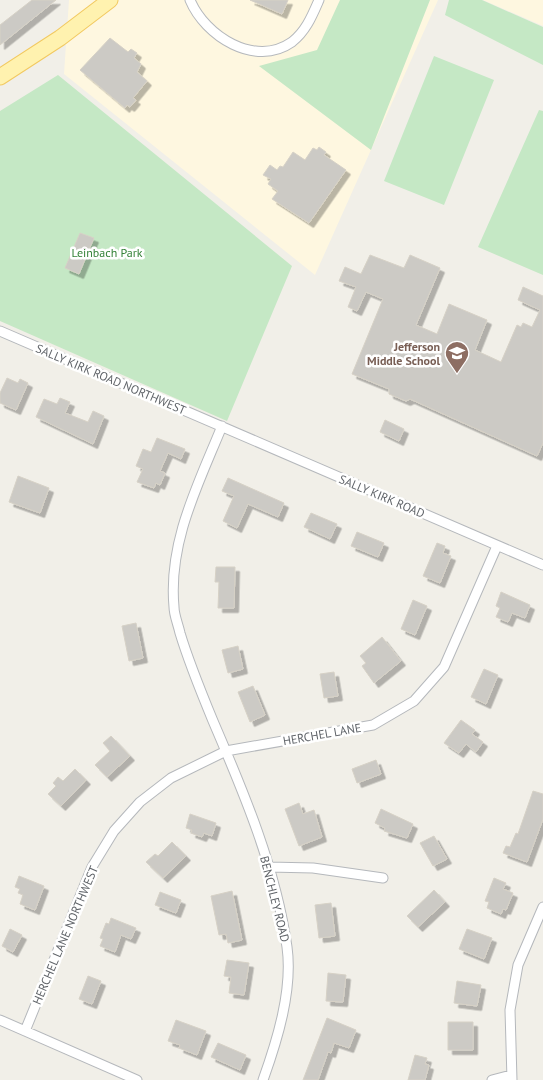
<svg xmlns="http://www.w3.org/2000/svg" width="543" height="1080" font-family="'PT Sans',sans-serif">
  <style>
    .commercial { fill: #fef7e0 }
    .green { fill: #c5e8c5 }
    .building { fill: #cccac5; stroke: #d6d1c6; filter: url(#shadow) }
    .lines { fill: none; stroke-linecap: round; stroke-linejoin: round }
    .minor-casing { stroke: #b5b8bc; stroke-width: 11 }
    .primary-casing { stroke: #f2c960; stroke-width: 17 }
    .minor { stroke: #fff; stroke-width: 9 }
    .primary { stroke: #fff2af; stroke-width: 15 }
    .labels { text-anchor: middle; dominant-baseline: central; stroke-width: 5; stroke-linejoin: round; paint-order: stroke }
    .park-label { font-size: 12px; fill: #348238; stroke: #fff }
    .education-label { font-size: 12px; font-weight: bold; fill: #785e54; stroke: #fff; text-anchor: end }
    .street-label { font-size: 12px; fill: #5f6368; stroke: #fff }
  </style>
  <defs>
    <filter id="shadow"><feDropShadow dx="4.5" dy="4.5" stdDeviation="0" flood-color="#0004"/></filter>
  </defs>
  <rect width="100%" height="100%" fill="#f1efe8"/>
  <path class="commercial" d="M69,0H438L315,275L64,74Z
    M483,0H543V26Z"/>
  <path class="green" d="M340,0H430L371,150L259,66L317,50Z
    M449,0H482L543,27V65L445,15Z
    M434,56L494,80L444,205L384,181Z
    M58,75L292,266L227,421L0,321V111Z
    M539,110L543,111V275L478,247Z"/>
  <path class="building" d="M32,0H56L0,45V25Z
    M250,0H288L282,14Z
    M110,38L128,52L131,49L137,53L134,58L141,64L137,72L147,81L133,98L136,100L130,107L127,105L125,108L80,70Z
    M319,147L326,152L324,155L346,170L309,223L272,199L278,191L268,184L271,179L263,175L270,165L277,170L280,166L283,167L293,152L305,160L313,148L317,150Z
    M80,233L94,238L79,274L65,268Z
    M370,255L404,268L410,255L440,268L416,325L437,334L449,304L487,320L475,350L501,362L517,325L521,327L523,323L532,327L540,310L518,300L523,287L543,296V443L537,456L410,399L406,401L389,394V389L352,374L383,299L366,292L357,311L348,307L356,287L339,281L345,267L361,274Z
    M7,378L18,383L20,379L28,383L16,410L0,403V393Z
    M60,398L70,402L65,413L88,422L93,411L104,416L93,444L36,417L44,399L57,404Z
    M385,420L404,429L399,441L380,432Z
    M157,438L185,449L181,459L168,453L160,471L165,473L160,485L156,483L154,488L137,482L143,469L136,466L143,449L151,452Z
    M18,476L49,488L40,513L9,502Z
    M228,478L284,503L278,517L248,504L237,528L223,521L234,496L222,491Z
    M311,513L337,524L330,539L304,527Z
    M357,532L384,543L378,557L351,546Z
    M437,543L445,546L443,553L451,556L440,583L423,576Z
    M216,567H235L234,608H218L219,582H215Z
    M501,592L530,605L525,618L512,613L508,622L496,617L500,608L496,606Z
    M413,600L427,606L415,635L401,629Z
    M136,623L143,658L129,661L122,626Z
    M382,637L401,661L374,683L362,666L366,663L360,656Z
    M238,646L243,669L228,673L222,650Z
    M484,669L498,675L486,704L471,697Z
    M334,672L338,696L324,698L320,674Z
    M253,686L265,715L250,722L238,692Z
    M461,720L475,730L472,734L483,742L476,752L466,744L459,753L444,743Z
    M111,736L130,756L107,777L95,765L110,751L103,743Z
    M376,760L381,774L357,783L352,769Z
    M75,769L86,780L61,806L48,794L56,786L53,783L58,777L63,781Z
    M533,791L543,794V819L527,862L503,853L506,846L510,847L516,833L518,834Z
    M299,803L303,814L314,810L322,837L299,846L285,809Z
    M381,809L413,824L407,838L384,831L385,828L375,823Z
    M190,814L216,823L212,836L204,833L202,837L191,833L192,830L186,828Z
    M434,836L447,859L433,866L420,843Z
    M172,842L186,856L163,878L146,862L155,854L158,856Z
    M19,876L44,886L35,910L20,904L23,895L18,893L20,889L15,887Z
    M494,878L506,883L503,889L513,893L506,910L503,909L501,914L487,908L489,902L485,901Z
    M434,890L445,902L418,927L407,916Z
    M232,891L242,940L228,943L226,934L219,935L211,896Z
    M160,892L181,900L176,913L155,905Z
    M331,903L335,936L319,938L315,905Z
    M111,918L136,928L131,939L121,935L115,952L100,946L103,939L100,938L106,923L109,924Z
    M10,929L22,935L13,952L2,946Z
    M467,929L492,938L484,959L459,949Z
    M227,960L249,963L244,995L229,993L231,977L224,976Z
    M328,973L346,975L343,1002L326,1001Z
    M88,976L101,981L92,1004L79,999Z
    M457,981L481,985L477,1006L454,1003Z
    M327,1018L356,1030L349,1048L334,1043L331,1053L328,1052L318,1080H303Z
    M176,1020L206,1031L197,1055L179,1048L180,1045L168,1041Z
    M448,1022H473V1050H448Z
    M218,1043L246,1055L240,1070L211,1057Z
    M415,1055L427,1058L425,1064L429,1065L425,1080H408Z"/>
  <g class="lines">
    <g class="minor-casing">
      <path id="minor" d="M190,0C205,36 255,68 292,42C306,31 312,16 319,0
        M0,331L543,565
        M222,426C198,485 168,542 174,607C174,615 178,624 180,633C189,663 201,692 213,721C244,793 276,869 287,947C293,990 277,1041 263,1080
        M269,867L313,868L383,878
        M0,1020L137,1080
        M25,1031L92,867L114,831L140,802L171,778L226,751L373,725L414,701L444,667L497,546
        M492,1080L511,1075
        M512,1080L510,1010L518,965L543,907"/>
    </g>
    <g class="primary-casing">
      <path id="primary" d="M0,77L60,38L110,0"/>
    </g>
    <use href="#minor" class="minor"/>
    <use href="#primary" class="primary"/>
  </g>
  <defs>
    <g id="school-pin" transform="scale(1.25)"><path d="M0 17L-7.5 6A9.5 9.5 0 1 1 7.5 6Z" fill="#8d6e63" stroke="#fff"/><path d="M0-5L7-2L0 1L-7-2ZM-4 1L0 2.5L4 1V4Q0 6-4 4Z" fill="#fff"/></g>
  </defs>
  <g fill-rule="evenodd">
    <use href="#school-pin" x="457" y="353"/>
  </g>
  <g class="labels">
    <g class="park-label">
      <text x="107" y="252">Leinbach Park</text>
    </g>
    <g class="education-label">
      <text x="440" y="346">Jefferson<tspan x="440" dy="14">Middle School</tspan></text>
    </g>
    <g class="street-label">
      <text transform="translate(111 379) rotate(23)">SALLY KIRK ROAD NORTHWEST</text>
      <text transform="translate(382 496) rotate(23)">SALLY KIRK ROAD</text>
      <text transform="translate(322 734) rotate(-10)">HERCHEL LANE</text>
      <text transform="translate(275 899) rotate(76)">BENCHLEY ROAD</text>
      <text transform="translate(65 935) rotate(-67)">HERCHEL LANE NORTHWEST</text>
    </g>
  </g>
</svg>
